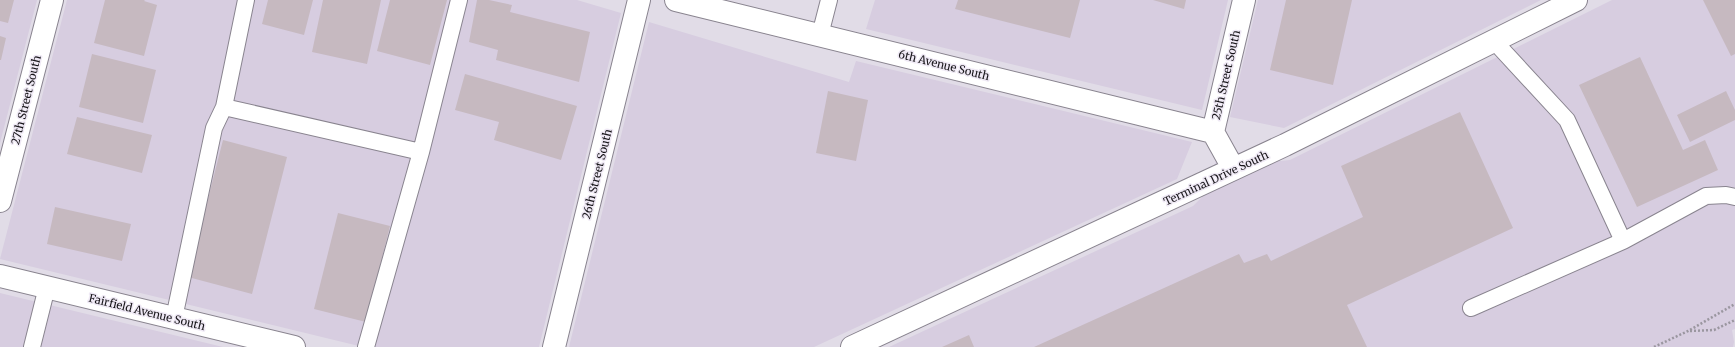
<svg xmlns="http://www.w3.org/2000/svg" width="1735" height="347" font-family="Merriweather,serif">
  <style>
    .built { fill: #d7cde0 }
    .building { fill: #c6b9c0 }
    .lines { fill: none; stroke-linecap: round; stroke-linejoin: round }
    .lane-casing { stroke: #89848f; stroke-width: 18 }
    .street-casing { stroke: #89848f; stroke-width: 24 }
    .path { stroke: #9a969f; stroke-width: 2.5; stroke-dasharray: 2 2; stroke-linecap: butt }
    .lane { stroke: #fff; stroke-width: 16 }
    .street { stroke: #fff; stroke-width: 22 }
    .labels { text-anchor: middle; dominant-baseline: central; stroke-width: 3; stroke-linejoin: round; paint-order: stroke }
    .street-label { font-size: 11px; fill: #171519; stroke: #efe9f5 }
  </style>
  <rect width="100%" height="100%" fill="#e1dce7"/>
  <path class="built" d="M0,0H37L0,143Z
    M67,0H577L621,13L539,347H363L0,259Z
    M875,0H1228L1202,110L866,29Z
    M1258,0H1541L1284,128L1230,117Z
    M1612,0H1735V329L1732,330L1734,342L1733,347H889L1193,206L1202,197L1221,149L1281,161L1290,160Z
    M649,22L849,82L856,61L1192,142L1177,179L814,347H569Z
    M0,293L223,347H0Z"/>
  <path class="building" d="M0,0H14L8,23L0,21Z
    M105,0H145L144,1L157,5L144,56L94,43Z
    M268,0H313L304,35L262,24Z
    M323,0H381L367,64L312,52Z
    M390,0H447L430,65L377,51Z
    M477,0H489L512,5L510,12L590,32L579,82L496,60L498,50L469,42Z
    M958,0H1080L1070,38L955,9Z
    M1153,0H1186L1184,9Z
    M1286,0H1352L1333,85L1270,70Z
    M1703,0H1735V54L1731,56Z
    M0,36L6,38L1,60H0Z
    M92,54L156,70L143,123L79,107Z
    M1640,57L1683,150L1705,140L1718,170L1637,207L1579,85Z
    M465,74L577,106L561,160L494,140L499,122L455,110Z
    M828,91L868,100L856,161L816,153Z
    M1726,91L1735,110V120L1690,142L1677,115Z
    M1460,112L1513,228L1347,305L1367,347H1034L1239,254L1244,263L1267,254L1271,261L1363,217L1341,166Z
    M77,117L152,135L142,173L67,154Z
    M223,140L287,157L252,294L188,277Z
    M55,207L131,224L122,261L47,244Z
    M338,213L390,226L366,322L314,309Z
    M969,335L974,347H942Z"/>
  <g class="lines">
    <g class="lane-casing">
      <path id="lane" d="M820,35L829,0
        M224,107L421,152
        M1623,241L1706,196L1726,195L1735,197
        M1471,308L1623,241L1567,120L1494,41
        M174,318L214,128L224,107L246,0
        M32,347L47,287
        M366,347L421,152L459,0"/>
    </g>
    <g class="street-casing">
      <path id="street" d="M676,0L1213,132
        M1233,168L1213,132L1244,0
        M0,201L52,0
        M0,276L294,347
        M554,347L639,0
        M852,347L1285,145L1576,0"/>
    </g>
    <path class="path" d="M1690,331L1714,330L1735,320
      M1654,347L1688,331L1735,304"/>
    <use href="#lane" class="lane"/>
    <use href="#street" class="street"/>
  </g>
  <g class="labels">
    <g class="street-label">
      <text transform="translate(944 65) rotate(14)">6th Avenue South</text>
      <text transform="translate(1226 75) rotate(-77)">25th Street South</text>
      <text transform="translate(26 100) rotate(-76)">27th Street South</text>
      <text transform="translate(597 174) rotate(-76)">26th Street South</text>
      <text transform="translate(1216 178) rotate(-25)">Terminal Drive South</text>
      <text transform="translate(147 312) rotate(14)">Fairfield Avenue South</text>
    </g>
  </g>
</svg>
